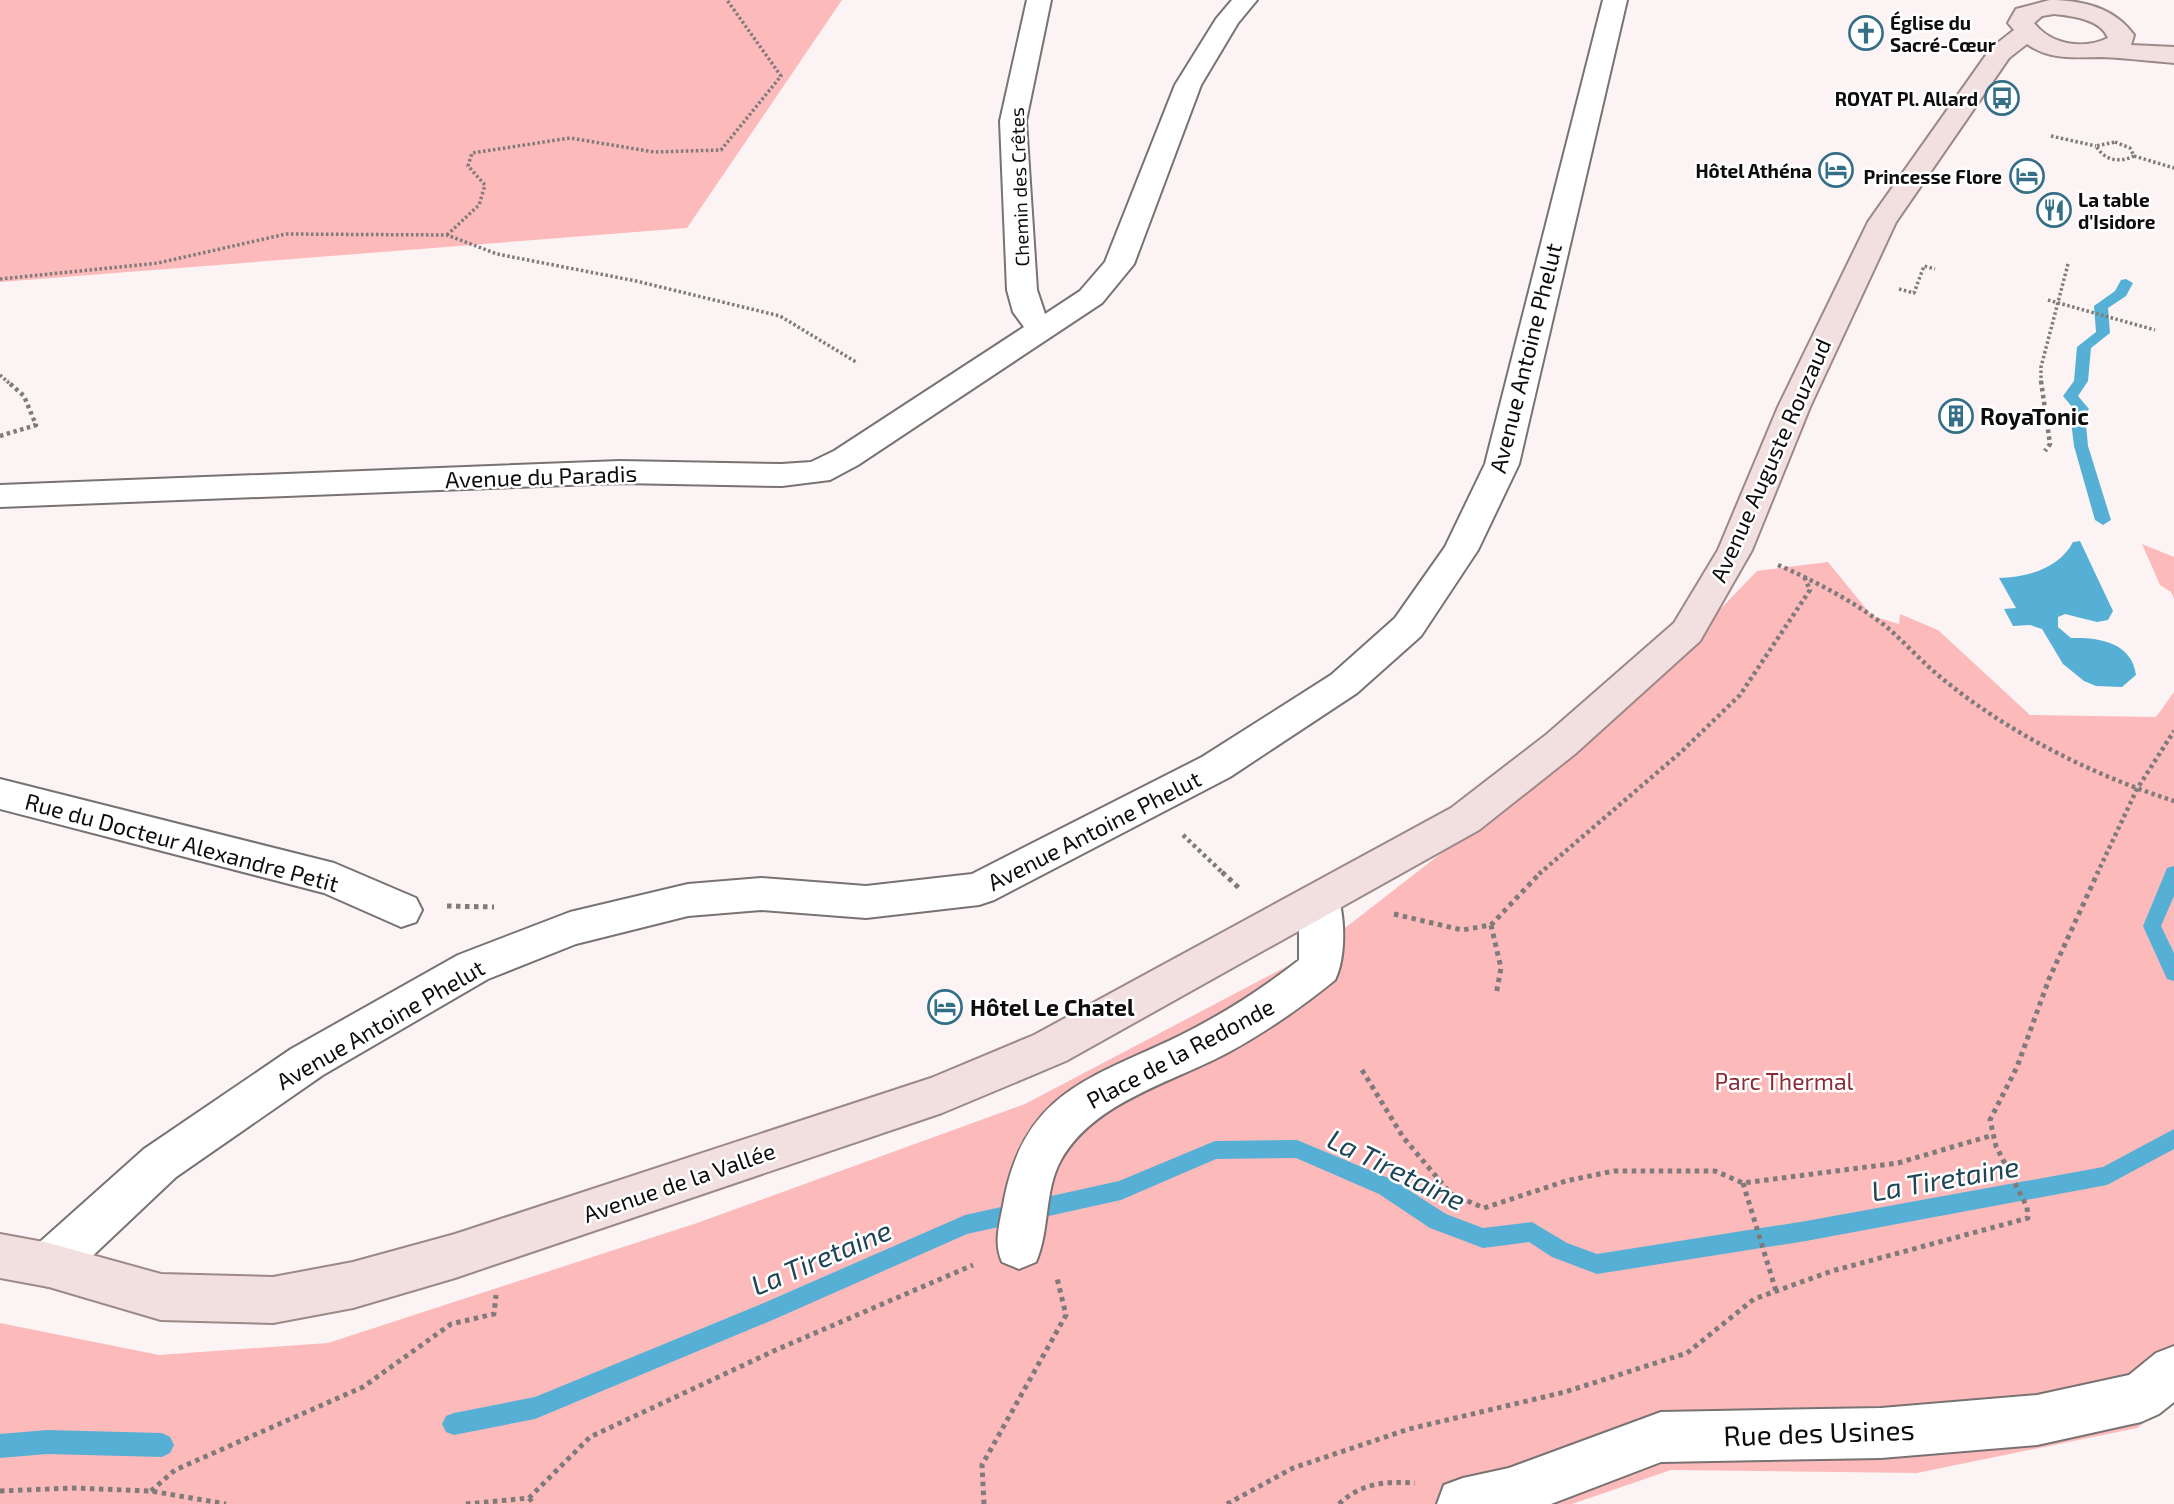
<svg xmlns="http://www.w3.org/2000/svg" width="2174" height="1504" font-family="'Exo 2',sans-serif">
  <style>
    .green { fill: #fcbabb }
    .water { fill: #56b0d6 }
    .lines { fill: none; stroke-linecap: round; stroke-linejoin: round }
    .stream { fill: #56b0d6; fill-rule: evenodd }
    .minor-casing { stroke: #797272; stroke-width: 4 }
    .major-casing { stroke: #9d8888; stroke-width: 4 }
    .path-far2 { stroke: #807b7b; stroke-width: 3.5; stroke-dasharray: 2.5 2.5; stroke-linecap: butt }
    .path-far1 { stroke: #807b7b; stroke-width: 4.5; stroke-dasharray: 3.5 3.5; stroke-linecap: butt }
    .path { stroke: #807b7b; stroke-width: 5; stroke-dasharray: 4.5 4.5; stroke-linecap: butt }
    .minor { fill: #fff; fill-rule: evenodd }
    .major { fill: #f2e0e0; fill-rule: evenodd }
    .labels { text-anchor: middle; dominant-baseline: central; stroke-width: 5; stroke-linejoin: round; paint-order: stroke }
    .far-poi-label { font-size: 19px; font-weight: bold; fill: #0e0c0c; stroke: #fff; text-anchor: end }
    .far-street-label { font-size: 19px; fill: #0e0c0c; stroke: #fff }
    .street-label { font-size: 23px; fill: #0e0c0c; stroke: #fff }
    .poi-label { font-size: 23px; font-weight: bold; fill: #0e0c0c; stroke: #fff; text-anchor: start }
    .park-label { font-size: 23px; fill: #8c2a35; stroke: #fff }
    .near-water-label { font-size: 28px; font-style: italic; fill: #1e4556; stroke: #fff }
    .near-street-label { font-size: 28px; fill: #0e0c0c; stroke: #fff }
  </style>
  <rect width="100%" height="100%" fill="#fcf4f4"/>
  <path class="green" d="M0,0H842L687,228L0,282Z
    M2142,544L2174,557V599L2171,592L2160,585Z
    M1828,562L1872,616L1899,624L1900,614L1938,630L2030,715L2156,717L2174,692V1400L2137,1428L1917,1473L1671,1470L1572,1504H0V1323L159,1355L328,1343L697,1223L1025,1104L1314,952L1613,720L1757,571Z"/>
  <path class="water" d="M2080,541L2113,611L2108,620L2097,622L2065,614L2058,617V627L2071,638C2098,637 2132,642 2136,675L2122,687L2096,686L2084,681L2063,664L2042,629L2030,625L2013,626L2004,609L2016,608L1999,578C2027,577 2059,569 2073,542Z"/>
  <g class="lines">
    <path class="stream" d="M2126,279L2133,283L2126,296L2108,308L2110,333L2091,348L2088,381L2078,396L2089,409L2085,414L2088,446L2111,520L2103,525L2095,520L2074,446L2070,413L2073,408L2063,396L2074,381L2077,347L2096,332L2094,306L2115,291L2121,280Z
      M2174,866V896L2161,926L2174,953V981L2167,979L2143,926L2165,873L2167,868Z
      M2174,1129V1149L2107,1185L1806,1241L1597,1274L1552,1257L1529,1242L1483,1248L1430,1228L1379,1194L1296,1158L1216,1159L1121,1200L967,1234L775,1319L535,1419L454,1435L446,1432L442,1424L446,1416L454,1413L535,1397L759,1305L965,1215L1119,1181L1215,1141L1297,1140L1393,1180L1446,1214L1483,1228L1532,1222L1567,1243L1597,1254L1806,1221L2103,1167Z
      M47,1430L162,1433L170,1437L174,1445L170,1453L162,1457L47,1454L0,1458V1434Z"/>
    <g class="minor-casing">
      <path id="minor" d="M1027,0H1051L1026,121L1037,290L1045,314L1080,291L1105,262L1175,85L1216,19L1232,0H1257L1238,23L1201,85L1134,264L1102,303L858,465L830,480L782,486L620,483L0,507V485L620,461L782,464L811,462L834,451L1024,327L1013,312L1007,290L1000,121Z
        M1603,0H1627L1519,464L1478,550L1421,636L1357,693L1230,777L994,900L979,905L866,918L761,910L688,916L576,944L488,979L323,1075L176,1177L66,1281L49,1287L32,1281L25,1265L32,1249L144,1149L291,1049L458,955L570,912L688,884L761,878L866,886L972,874L1202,757L1331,675L1395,618L1445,547L1485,464Z
        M0,779L334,863L416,898L422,910L416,922L401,927L324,893L0,809Z
        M1320,886L1335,890C1346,912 1346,958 1335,980C1302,1007 1267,1031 1229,1052C1174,1082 1094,1101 1061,1160C1044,1190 1050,1230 1036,1262L1019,1269L1002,1262C993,1242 1000,1223 1004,1200C1025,1090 1093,1078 1181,1035C1223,1014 1262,989 1299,960V902L1305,890Z
        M2174,1346V1402L2159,1414L2141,1422L2037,1445L1881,1458L1661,1462L1551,1504H1437L1444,1485L1463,1478L1509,1468L1661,1412L1881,1408L2037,1395L2129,1375L2156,1353Z"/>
    </g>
    <g class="major-casing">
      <path id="major" d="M2050,0C2082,0 2115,8 2134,35L2131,45L2174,47V63C2150,61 2125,58 2102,57C2075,57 2051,61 2027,44L2009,58L1896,222L1810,407L1752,550L1700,641L1575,754L1479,830L1066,1061L942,1113L455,1278L353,1308L273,1323L161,1320L49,1287L0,1278V1234L49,1243L161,1274L273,1277L353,1262L455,1234L931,1078L1034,1035L1451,808L1547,734L1674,623L1718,550L1778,407L1868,222L1991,48L2014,30L2008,23L2016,9ZM2054,14C2072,16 2101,19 2108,38C2083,50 2051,45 2034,23L2042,16Z"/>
    </g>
    <path class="path-far2" d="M2051,136L2096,146
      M2115,142L2130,148L2134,156C2119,163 2105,161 2096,146Z
      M2134,156L2174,168
      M447,235L479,205L485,185L468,166L472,153L570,138L654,152L721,150L781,76L727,0
      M0,279L158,263L286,234L447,235L497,254L636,281L780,316L856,362
      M1899,289L1914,293L1924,266L1935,269
      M2048,300L2155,330
      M0,375L9,383
      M2041,383V367L2068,264"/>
    <path class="path-far1" d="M2041,381L2050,444L2045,451
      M0,436L36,425L24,396L7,381
      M1778,565C1813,580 1859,604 1889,629C1907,645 1924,664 1944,680C2010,734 2093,775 2174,801
      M1183,835L1224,874
      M1539,874L1681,752L1740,695L1810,590L1804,576
      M2097,874L2137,789L2174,731"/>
    <path class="path" d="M1222,872L1240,889
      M447,906L494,907
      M1394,914L1462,930L1491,925L1541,872
      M1491,925L1501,968L1496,995
      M1362,1070L1403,1137L1451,1194L1484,1208L1566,1181L1614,1171H1715L1743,1183L1898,1163L1993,1135
      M1743,1183L1776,1291
      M0,1491L72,1488L151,1491L226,1504
      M151,1491L175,1470L363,1387L451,1324L494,1314L496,1295
      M529,1498L535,1504
      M466,1504L529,1498L590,1437L778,1349L973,1265
      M984,1504L982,1465L1066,1315L1057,1278
      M1227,1504L1293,1468L1409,1429L1565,1392L1687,1353L1754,1299L1832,1271L2028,1218L2027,1207L1996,1146L1990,1120L2017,1067L2049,979L2098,872
      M1339,1504C1361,1483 1386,1481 1415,1483"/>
    <use href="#minor" class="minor"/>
    <use href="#major" class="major"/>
  </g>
  <defs>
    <g id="church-ring" transform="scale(1.75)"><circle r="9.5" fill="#fff" stroke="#356f87" stroke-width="1.5"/><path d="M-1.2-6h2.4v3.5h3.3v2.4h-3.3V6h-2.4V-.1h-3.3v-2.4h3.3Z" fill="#356f87"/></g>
    <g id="bus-ring" transform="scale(1.75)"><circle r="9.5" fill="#fff" stroke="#356f87" stroke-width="1.5"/><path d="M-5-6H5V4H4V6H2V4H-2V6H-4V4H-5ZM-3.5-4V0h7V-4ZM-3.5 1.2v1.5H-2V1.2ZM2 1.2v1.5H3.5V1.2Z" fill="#356f87"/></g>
    <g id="hotel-ring" transform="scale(1.75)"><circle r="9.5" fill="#fff" stroke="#356f87" stroke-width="1.5"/><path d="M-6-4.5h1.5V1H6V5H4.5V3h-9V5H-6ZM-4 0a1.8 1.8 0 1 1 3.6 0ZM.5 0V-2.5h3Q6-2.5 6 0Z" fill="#356f87"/></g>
    <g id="restaurant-ring" transform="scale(1.75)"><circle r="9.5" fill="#fff" stroke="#356f87" stroke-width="1.5"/><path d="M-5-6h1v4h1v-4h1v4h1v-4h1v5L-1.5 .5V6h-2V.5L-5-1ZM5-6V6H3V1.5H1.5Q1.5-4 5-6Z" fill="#356f87"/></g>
    <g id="building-ring" transform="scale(1.75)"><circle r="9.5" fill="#fff" stroke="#356f87" stroke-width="1.5"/><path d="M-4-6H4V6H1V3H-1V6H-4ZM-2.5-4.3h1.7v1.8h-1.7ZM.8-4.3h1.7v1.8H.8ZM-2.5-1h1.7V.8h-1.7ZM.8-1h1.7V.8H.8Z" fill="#356f87"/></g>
  </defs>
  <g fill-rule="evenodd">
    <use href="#church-ring" x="1866" y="33"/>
    <use href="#bus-ring" x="2002" y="98"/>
    <use href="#hotel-ring" x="1836" y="170"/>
    <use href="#hotel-ring" x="2027" y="176"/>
    <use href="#restaurant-ring" x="2054" y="210"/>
    <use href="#building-ring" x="1956" y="416"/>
    <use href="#hotel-ring" x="945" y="1007"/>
  </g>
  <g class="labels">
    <g class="far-poi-label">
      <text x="1890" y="22" text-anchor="start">Église du<tspan x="1890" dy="22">Sacré-Cœur</tspan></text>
      <text x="1978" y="98">ROYAT Pl. Allard</text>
      <text x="1812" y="170">Hôtel Athéna</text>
      <text x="2002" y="176">Princesse Flore</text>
      <text x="2078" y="199" text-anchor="start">La table<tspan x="2078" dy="22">d'Isidore</tspan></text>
    </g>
    <g class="far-street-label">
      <text transform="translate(1019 187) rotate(-92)">Chemin des Crêtes</text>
    </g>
    <g class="street-label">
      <text transform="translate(1525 358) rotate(-76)">Avenue Antoine Phelut</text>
      <text transform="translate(1770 460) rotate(-66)">Avenue Auguste Rouzaud</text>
      <text transform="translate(541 476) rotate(-2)">Avenue du Paradis</text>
      <text transform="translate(1094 830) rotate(-27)">Avenue Antoine Phelut</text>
      <text transform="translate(182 842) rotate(15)">Rue du Docteur Alexandre Petit</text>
      <text transform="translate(380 1024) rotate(-30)">Avenue Antoine Phelut</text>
      <text transform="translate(1180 1053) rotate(-28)">Place de la Redonde</text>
      <text transform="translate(679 1182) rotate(-19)">Avenue de la Vallée</text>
    </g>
    <g class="poi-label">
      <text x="1980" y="416">RoyaTonic</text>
      <text x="970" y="1007">Hôtel Le Chatel</text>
    </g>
    <g class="park-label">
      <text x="1784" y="1081">Parc Thermal</text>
    </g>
    <g class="near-water-label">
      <text transform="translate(1397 1169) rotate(26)">La Tiretaine</text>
      <text transform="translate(1945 1178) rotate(-10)">La Tiretaine</text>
      <text transform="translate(821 1257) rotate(-23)">La Tiretaine</text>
    </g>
    <g class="near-street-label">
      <text transform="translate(1819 1432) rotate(-2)">Rue des Usines</text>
    </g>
  </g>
</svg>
